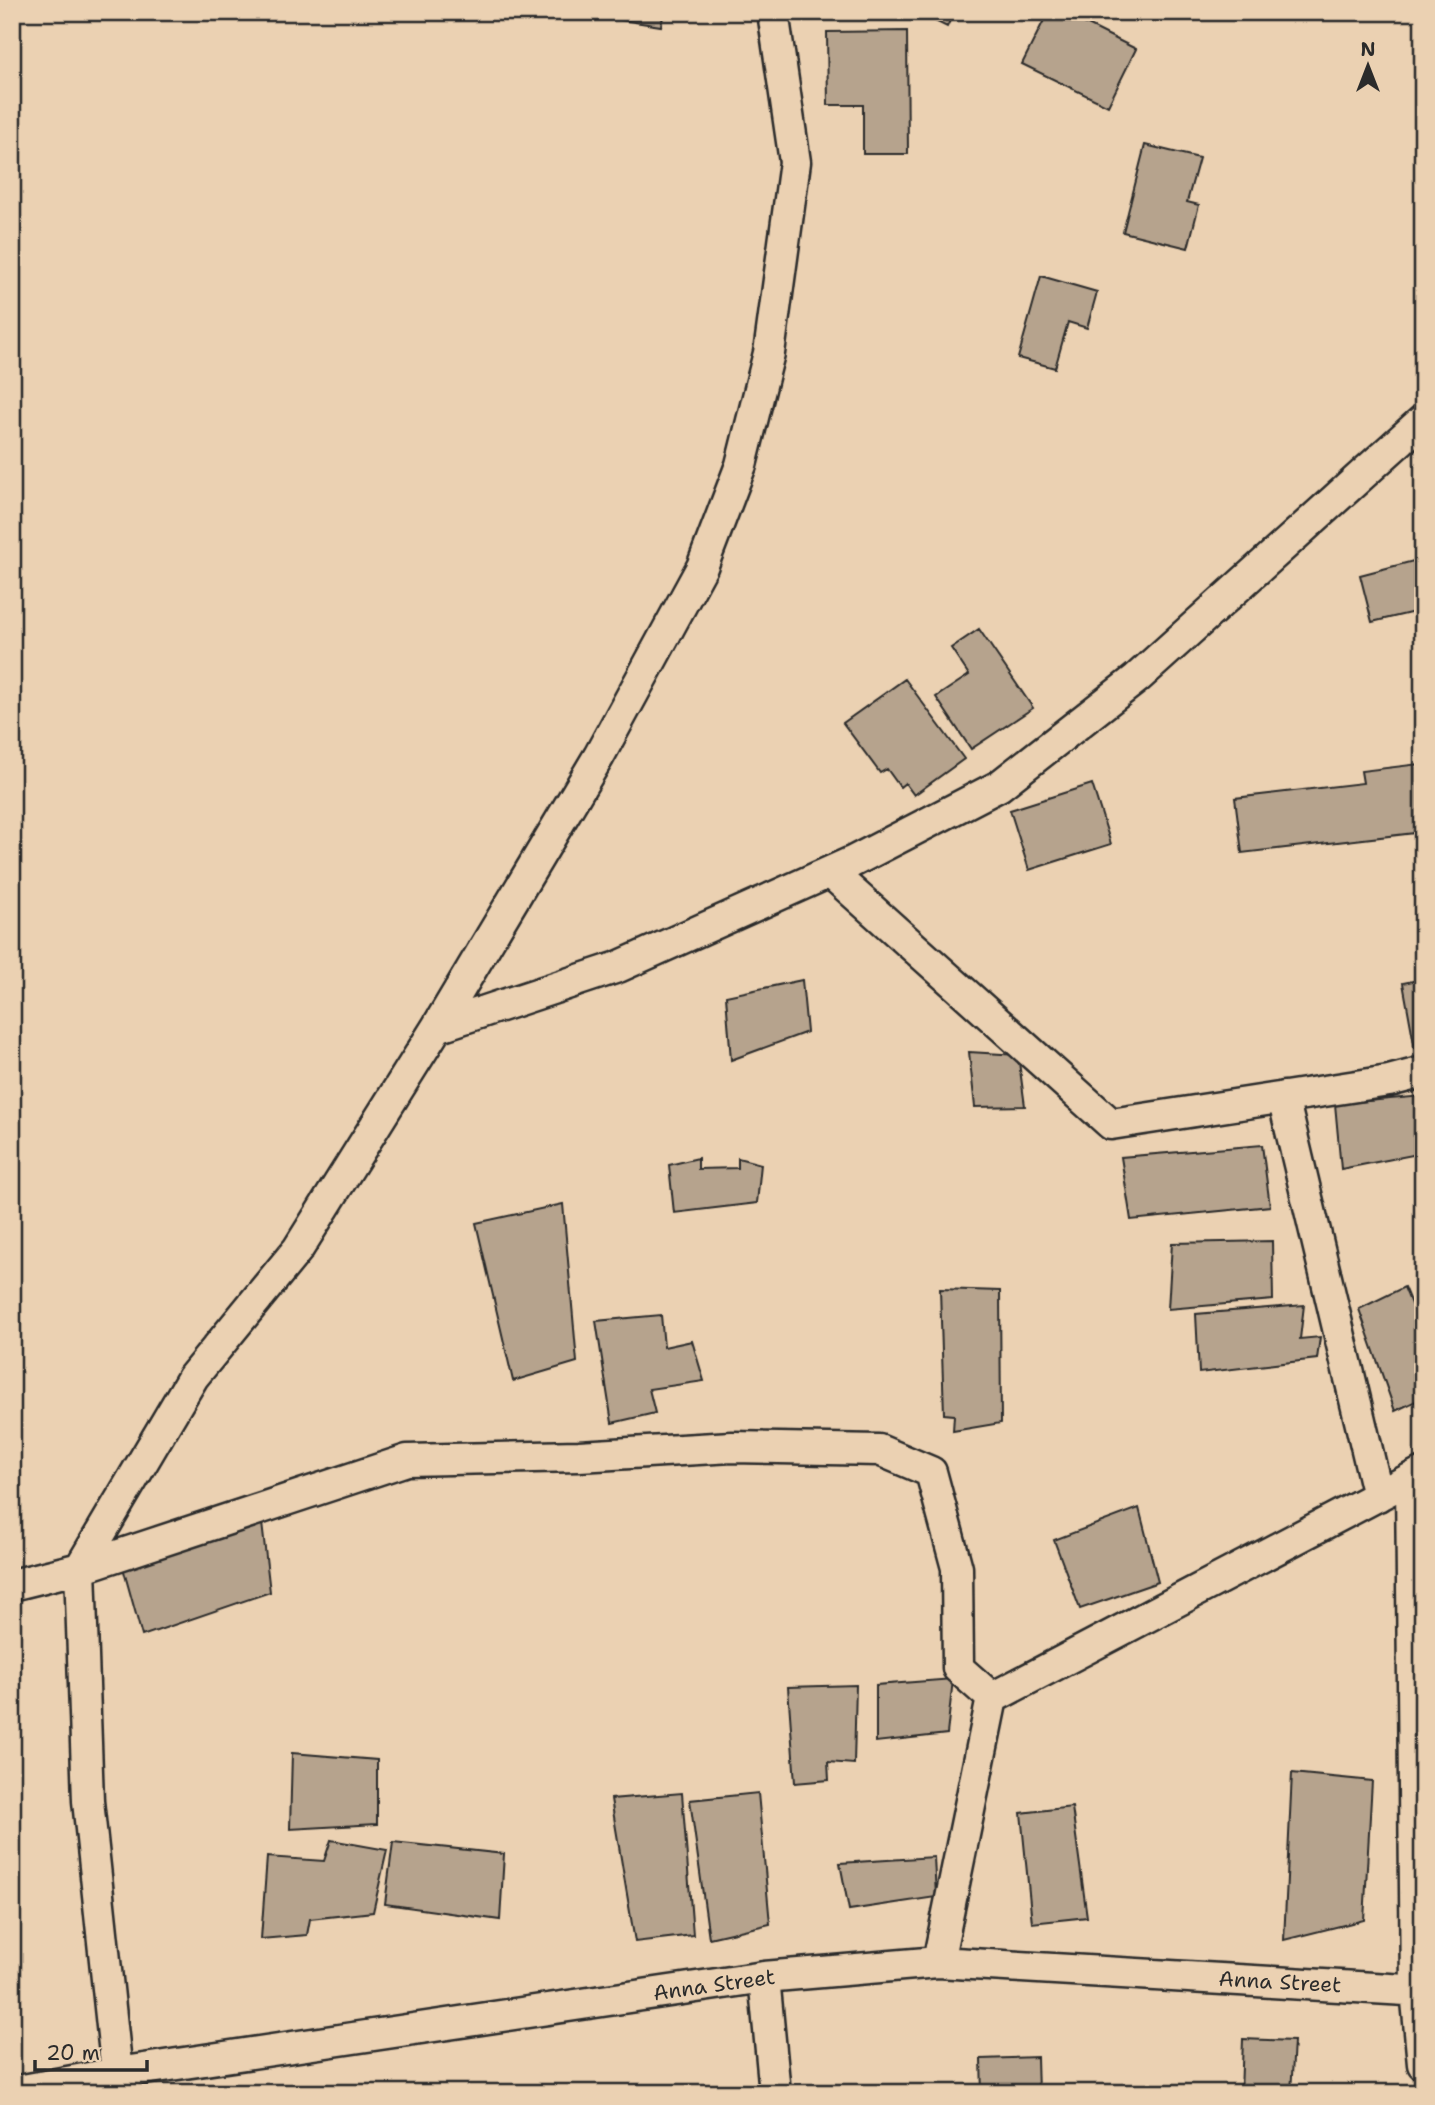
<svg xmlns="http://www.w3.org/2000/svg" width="1435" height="2105" font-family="'Shantell Sans',sans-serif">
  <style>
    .building { fill: #b6a38d; stroke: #2b2b2b; stroke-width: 2 }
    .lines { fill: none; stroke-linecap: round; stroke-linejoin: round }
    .street-casing { stroke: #2b2b2b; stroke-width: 35 }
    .street { stroke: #ebd1b2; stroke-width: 30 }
    .labels { text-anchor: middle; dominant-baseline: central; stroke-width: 6; stroke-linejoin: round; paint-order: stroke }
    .street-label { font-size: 21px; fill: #2b2b2b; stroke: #ebd1b2 }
  </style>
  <rect width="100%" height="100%" fill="#ebd1b2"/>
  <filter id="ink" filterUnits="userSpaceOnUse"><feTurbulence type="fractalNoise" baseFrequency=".0143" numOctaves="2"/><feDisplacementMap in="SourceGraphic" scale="14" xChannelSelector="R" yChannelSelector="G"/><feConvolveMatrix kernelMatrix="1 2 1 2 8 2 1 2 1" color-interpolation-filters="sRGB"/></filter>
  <g filter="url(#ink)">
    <path class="building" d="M622,12H664L661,26L621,20Z
      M917,12H954L947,27Z
      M1048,12H1062L1136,49L1108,106L1022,64Z
      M907,31L908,154H863V105H828L827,32Z
      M1145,145L1199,158L1187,202L1199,205L1188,248L1123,232Z
      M1041,276L1097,292L1087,328L1068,322L1055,368L1018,358Z
      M1421,559L1423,610L1372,622L1360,575Z
      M979,629L1033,708L971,749L936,697L969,675L951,648Z
      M905,679L964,759L914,795L905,783L900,787L887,769L880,773L843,723Z
      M1419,764L1423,796V832L1242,853L1235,798L1363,783L1361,771Z
      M1092,784L1111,844L1029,870L1010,810Z
      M1423,979V1047L1415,1049L1403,983Z
      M802,980L807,1032L731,1060L726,996Z
      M969,1052L1018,1055L1025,1106L975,1107Z
      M1423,1096V1153L1341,1169L1335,1104Z
      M1262,1145L1270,1206L1131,1220L1121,1157Z
      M698,1158V1169L738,1168V1158L761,1164L757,1203L674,1213L669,1165Z
      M563,1204L577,1362L513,1381L476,1223Z
      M1272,1241L1273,1300L1168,1309L1172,1243Z
      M1404,1287L1423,1333V1406L1416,1401L1395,1411L1359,1309Z
      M940,1289L1000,1291L1001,1423L953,1431L954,1415L944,1414Z
      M1304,1305L1300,1339L1320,1337L1317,1359L1199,1373L1196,1314Z
      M661,1315L664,1347L692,1341L704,1381L649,1389L655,1413L612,1423L596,1321Z
      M1139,1508L1158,1582L1080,1609L1054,1540Z
      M262,1523L270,1592L142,1636L122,1564Z
      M953,1679L947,1734L876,1742V1685Z
      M856,1685L854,1764L828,1762L829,1780L795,1783L788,1687Z
      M292,1753L377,1760V1824L290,1829Z
      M1292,1773L1372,1781L1364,1920L1284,1940Z
      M682,1793L693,1935L635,1942L611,1799Z
      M758,1793L770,1924L709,1938L690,1800Z
      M1072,1807L1087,1917L1032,1923L1021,1813Z
      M331,1840L387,1850L373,1912L310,1919L307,1935L261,1939L267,1857L324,1861Z
      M393,1842L504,1854L500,1920L385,1904Z
      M934,1857L936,1897L849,1910L840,1863Z
      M1243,2039L1294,2041L1291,2093H1241Z
      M1037,2057L1038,2093H982L981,2059Z"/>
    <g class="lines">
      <g class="street-casing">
        <path id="street" d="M830,872L1111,1124L1389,1081L1423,1072
          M437,1027L618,967L852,862L999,786L1137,678L1423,420
          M1283,1097L1378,1496
          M1411,1479L1416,1990L1423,2064
          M12,1585L80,1568L407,1460L579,1456L732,1447L879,1450L931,1472L957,1568L958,1668L992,1698
          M938,1962L992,1698L1423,1472
          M764,1977L775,2093
          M12,2092L117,2073L764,1977L938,1962L1423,1991
          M121,2093L117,2073L88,1801L80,1568L193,1377L298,1249L437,1027L599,756L702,567L741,465L769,353L795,162L773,12"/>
      </g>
      <use href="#street" class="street"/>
    </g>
  </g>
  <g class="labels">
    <g class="street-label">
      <text transform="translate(1280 1982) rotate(3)">Anna Street</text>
      <text transform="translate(714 1985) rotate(-8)">Anna Street</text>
    </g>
  </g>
  <rect width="1435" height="2105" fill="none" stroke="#ebd1b2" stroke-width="42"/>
  <rect x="21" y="21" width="1393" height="2063" fill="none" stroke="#2b2b2b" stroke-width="2.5" filter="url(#ink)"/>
  <g transform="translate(1368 66)" stroke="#ebd1b2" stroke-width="5" paint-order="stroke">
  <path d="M0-5L12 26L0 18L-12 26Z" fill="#2b2b2b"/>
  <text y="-10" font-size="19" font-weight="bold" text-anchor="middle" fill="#2b2b2b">N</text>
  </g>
  <path d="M35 2060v10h112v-10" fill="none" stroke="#2b2b2b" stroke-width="3.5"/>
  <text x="46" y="2060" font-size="21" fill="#2b2b2b" stroke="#ebd1b2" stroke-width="5" paint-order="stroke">20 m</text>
</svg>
